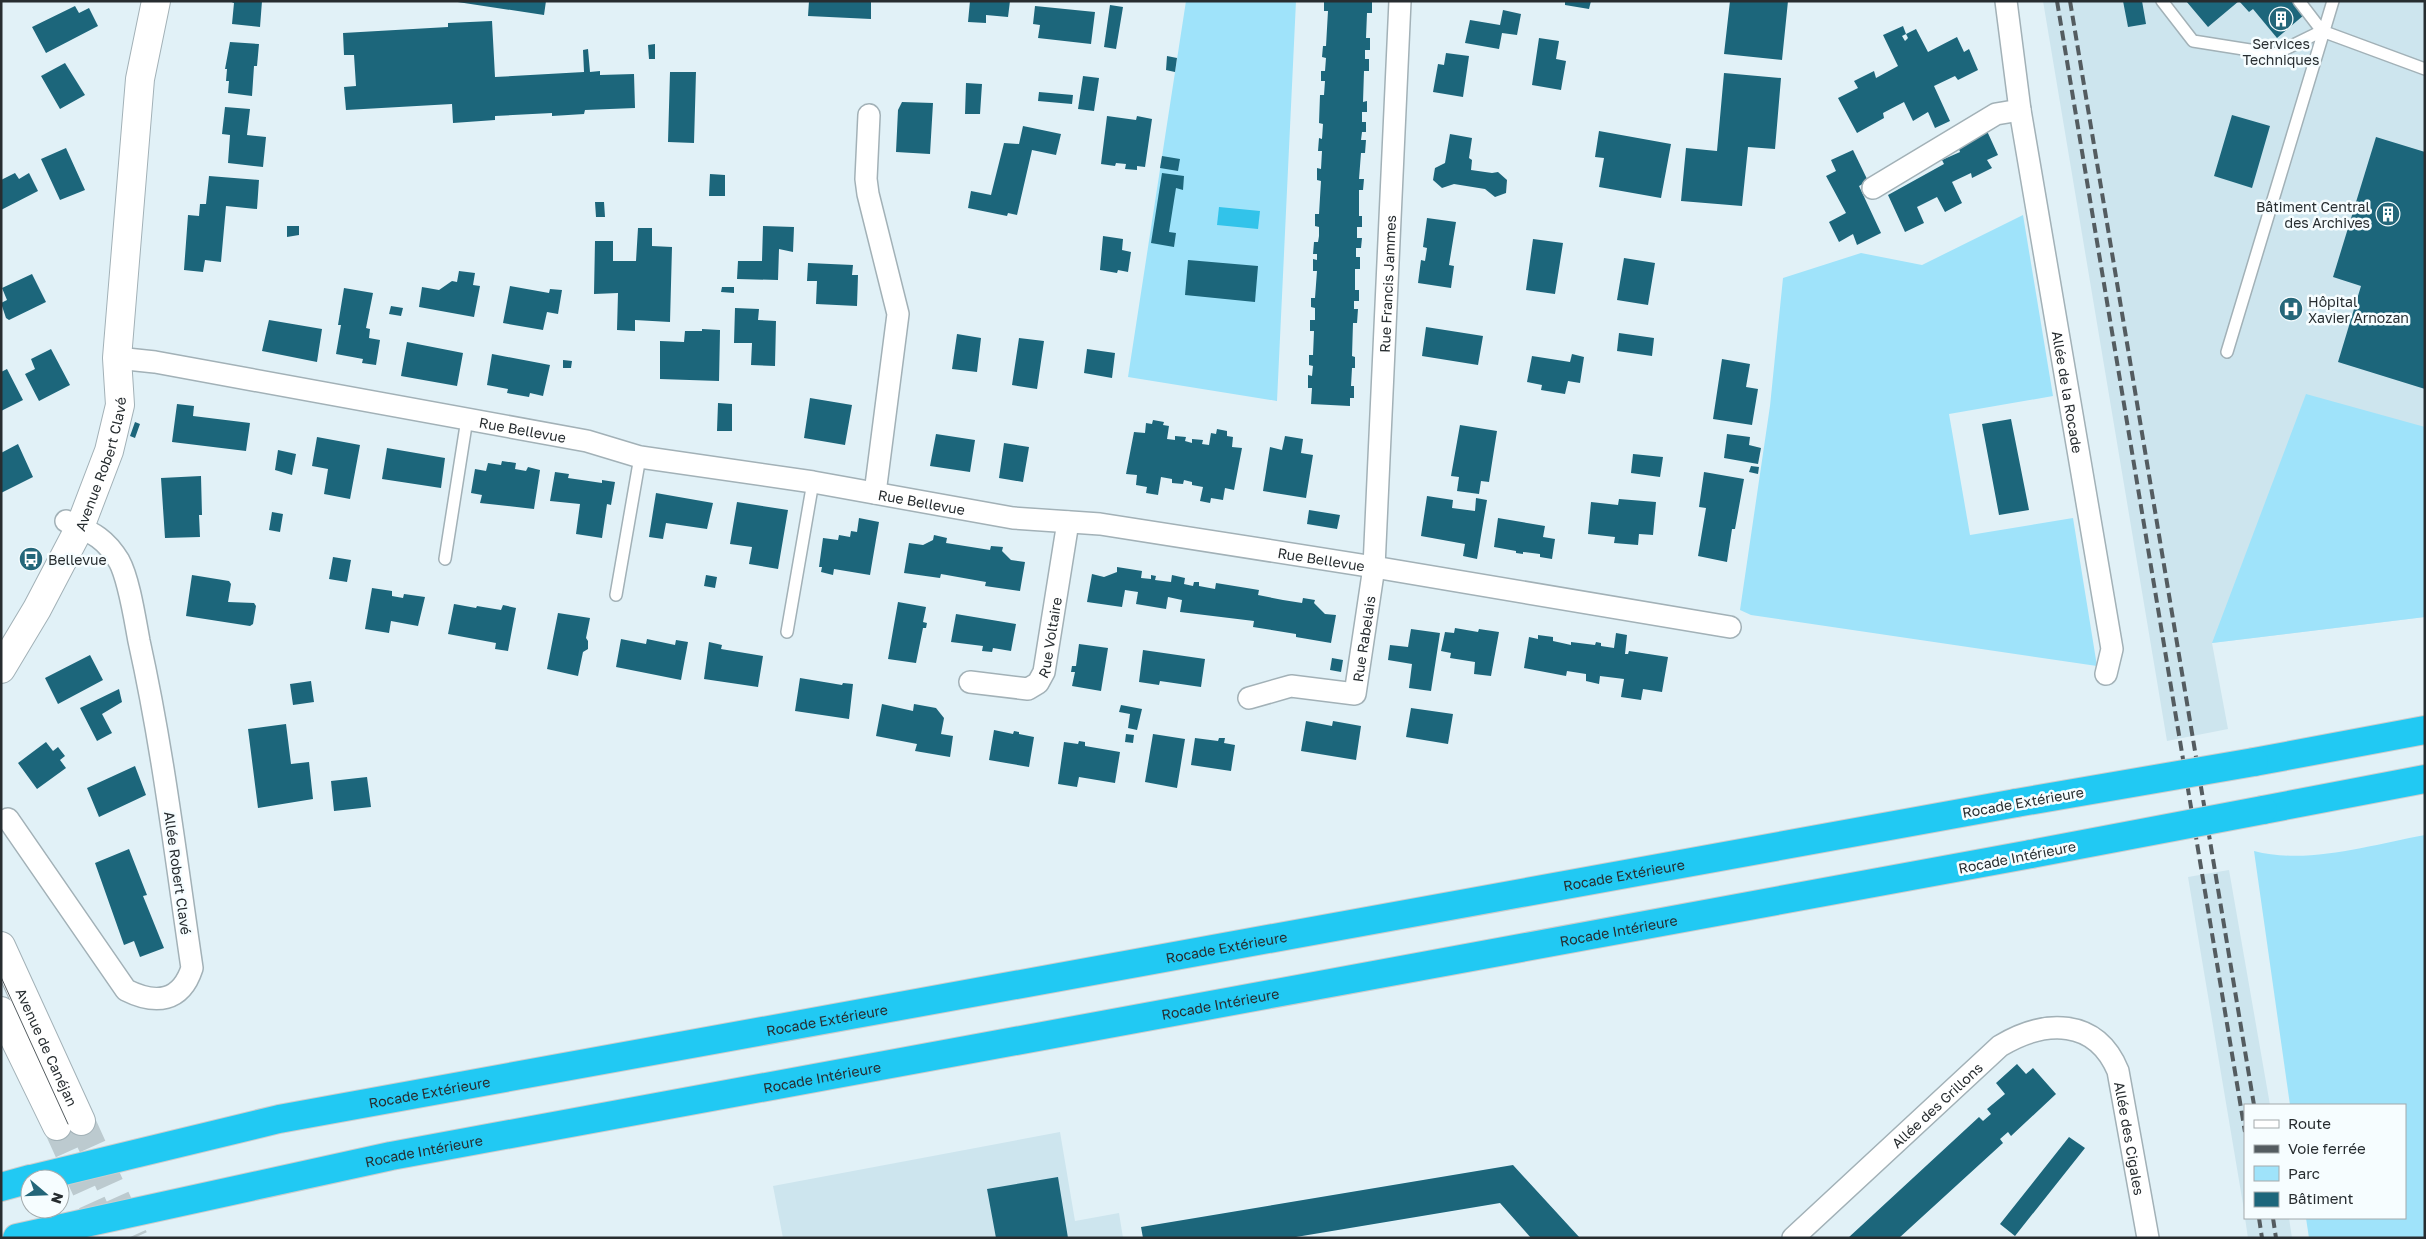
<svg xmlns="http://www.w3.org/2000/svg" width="2426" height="1239" font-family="'Golos Text',sans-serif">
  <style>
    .built { fill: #cde5ee }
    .green { fill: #9fe3fa }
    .water { fill: #32c3ea }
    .building { fill: #1c667b }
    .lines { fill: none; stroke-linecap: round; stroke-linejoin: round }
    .secondary-tunnel { stroke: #bccacf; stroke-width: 28; stroke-dasharray: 28 14; stroke-linecap: butt }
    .lane-casing { stroke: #a2b1b7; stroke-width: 14 }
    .street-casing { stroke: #a2b1b7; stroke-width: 24 }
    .secondary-casing { stroke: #a2b1b7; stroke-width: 30 }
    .highway-casing { stroke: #cbcdcd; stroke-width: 30 }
    .lane { stroke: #fff; stroke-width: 11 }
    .street { stroke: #fff; stroke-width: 21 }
    .secondary { stroke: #fff; stroke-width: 28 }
    .highway { stroke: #21c9f3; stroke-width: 28 }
    .tram { stroke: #545c60; stroke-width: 1 }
    .rail { stroke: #545c60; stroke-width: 4; stroke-dasharray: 10 5; stroke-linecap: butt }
    .highway-bridge-casing { stroke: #cbcdcd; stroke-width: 30; stroke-linecap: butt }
    .highway-bridge { stroke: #21c9f3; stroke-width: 28 }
    .labels { text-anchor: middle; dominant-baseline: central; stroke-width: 5; stroke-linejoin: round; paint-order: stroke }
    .poi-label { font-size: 14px; fill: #272d30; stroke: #f6fdff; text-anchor: start }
    .street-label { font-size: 14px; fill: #272d30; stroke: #f6fdff }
  </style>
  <rect width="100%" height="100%" fill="#e1f1f7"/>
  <path class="built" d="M2043,1H2425V617L2212,643L2228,729L2167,741Z
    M2229,870L2270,1105H2245V1216L2188,877Z
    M1060,1132L1075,1221L1119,1213L1123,1238H783L773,1186Z
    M2245,1218H2289L2292,1238H2248Z"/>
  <path class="green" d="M1186,1H1296L1277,401L1128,377Z
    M2023,215L2053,396L1949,414L1970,535L2073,518L2097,666L1751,615L1740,610L1770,406L1783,278L1861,253L1922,265Z
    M2306,394L2425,427V617L2212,643Z
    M2425,835V1238H2309L2306,1218H2405V1105H2290L2254,851C2308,865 2370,845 2425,835Z"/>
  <path class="water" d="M1219,207L1260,211L1258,229L1217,225Z"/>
  <path class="building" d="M229,1H262L260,27L232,24L234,3Z
    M451,1H546L544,15Z
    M809,1H871V19L808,16Z
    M970,1H1010L1008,17L986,15V23L968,22Z
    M1324,1H1372V13H1367L1366,38H1370V50H1365V59H1369V71H1364L1363,102L1367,101V112H1362V122H1366V132H1362L1361,140H1366L1365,153H1361L1359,179H1364L1363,190H1359V216H1362V227H1357V238H1362L1361,248H1356V257H1360V269H1355V290H1359V301H1354V309H1358L1357,323H1353L1352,356L1355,357V368H1352L1351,386H1354V398H1350V406L1311,404L1312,388H1308V375L1312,376L1313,366L1309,365V355H1313L1314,331H1310V320H1315V308L1311,307V298H1315L1317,271H1313V259L1317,260V254H1313L1314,242H1318L1319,236V227L1315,226V214H1319L1321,181L1317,180V168L1321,169L1322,151H1318L1319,138L1322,139L1323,124L1319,123L1320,95H1324L1325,81H1321V71H1325L1326,58L1322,57L1323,46H1326L1328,11H1324Z
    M1565,1H1591L1589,9L1565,5Z
    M1730,1H1788L1782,60L1724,54Z
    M2123,1H2142L2146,24L2128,27Z
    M2186,1H2293L2304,15L2277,38L2253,9L2249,12L2239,1L2208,27Z
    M1110,5L1123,7L1116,49L1104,47Z
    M75,6L79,13L89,8L98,26L46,53L32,27Z
    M1035,6L1095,12L1091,44L1038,38L1040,25L1033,24Z
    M1503,10L1521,14L1517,35L1502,33L1499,49L1465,43L1470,20L1500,25Z
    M492,21L495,77L584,72L583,50L588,49L590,72L600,71V75L634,74L635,108L585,110L584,114L552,116V113L495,116V120L453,123L452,104L346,110L344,87L356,86L354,55H344L343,33L448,27V23Z
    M1903,26L1906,34L1902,36L1905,41L1908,38L1906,34L1916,29L1928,52L1957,37L1964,52L1969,49L1978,70L1958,80L1955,76L1934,86L1950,121L1935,128L1928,112L1913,121L1904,102L1883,113L1884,118L1857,133L1838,98L1858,88L1854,81L1874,71L1876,78L1898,66L1883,35Z
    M1539,38L1559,41L1556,59L1566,61L1561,90L1532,85Z
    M230,42L259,44L257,66H254L252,96L228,93L229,81H226L227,69H225Z
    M655,44V59H649L648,45Z
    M1446,53L1469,56L1463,97L1433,92L1438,64L1444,65Z
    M1167,56L1177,58L1175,72L1166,70Z
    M65,63L85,95L60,109L41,76Z
    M670,72H696L694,143L668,142Z
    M1724,73L1781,78L1775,149L1748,147L1742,206L1681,201L1686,148L1717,151Z
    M1083,76L1099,78L1094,111L1078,109Z
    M966,83L982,84L980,114H965Z
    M1039,92L1073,95L1072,104L1038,101Z
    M902,102L933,103L930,154L896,152L898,110Z
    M225,107L250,109L247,135L266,137L263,167L228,163L230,135L222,134Z
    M2232,115L2270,126L2252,188L2214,176Z
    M1107,116L1136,120L1137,116L1152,119L1145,167L1137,166V170L1125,169L1126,164L1116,163L1115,166L1101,164Z
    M1023,126L1061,134L1056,155L1032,150L1017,215L1008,213L1007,216L968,208L971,191L991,195L1004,143L1019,144Z
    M1599,131L1671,144L1661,198L1599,187L1604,158L1595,157Z
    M1987,131L1998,155L1987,160L1992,168L1972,178L1971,173L1952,182L1962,203L1945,212L1937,197L1917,207L1924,223L1905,232L1888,195L1944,164L1942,160L1960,152L1958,146Z
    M1450,134L1472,138L1469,158L1472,160L1471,170L1492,173L1498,172L1507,180L1506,193L1495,197L1485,189L1454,184L1442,188L1433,180L1435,168L1445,163Z
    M2376,137L2425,152V389L2338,362L2361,286L2333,277Z
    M66,148L85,190L60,200L41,159Z
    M1853,150L1868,181L1859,186L1881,233L1857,245L1853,234L1839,242L1829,222L1846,213L1826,176L1836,171L1831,160Z
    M1162,156L1180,159L1178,171L1160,168Z
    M15,173L19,179L29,173L38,191L1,210V180Z
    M1162,173L1184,176L1183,190L1176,188L1169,232L1176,233L1174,247L1151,243Z
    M710,174L725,175V196H709Z
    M209,176L259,180L257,209L226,206L221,262L205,260L203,272L184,270L188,215L199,216L200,204H206Z
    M595,202H604L605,217H596Z
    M1427,218L1456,222L1449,265L1454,266L1451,288L1418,283L1421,260L1425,261L1427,248L1423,247Z
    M287,226H299V235L287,237Z
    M763,226L794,227L793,252L779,249L778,280L737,279L738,261H762Z
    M638,228H652V246L672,247L670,322L635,320V331L617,330L618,293L594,294L595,241H613V261H636Z
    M1103,236L1123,239L1122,250L1131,252L1128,272L1118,270L1117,273L1100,270Z
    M1533,239L1563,243L1555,294L1526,290Z
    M1624,258L1655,263L1648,305L1617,300Z
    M1188,260L1258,266L1255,302L1185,295Z
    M808,263L853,265L852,275H858L857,306L816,304L817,281H807Z
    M459,271L475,273L473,285L480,286L474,317L419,307L422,287L439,290L452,281L457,282Z
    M32,274L46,302L9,320L6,318L1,303L7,300L2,288Z
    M510,286L549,293L550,289L562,290L558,314L547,312L543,330L503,323Z
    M722,287H734V293L721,292Z
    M344,288L373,293L366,328L370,329L369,338L380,340L376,365L362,363L363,359L336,354L341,325H338Z
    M391,306L403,308L401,316L389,314Z
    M735,308L759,309L758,320L776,321L775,366L751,365L752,343H734Z
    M269,320L322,329L317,362L262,351Z
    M1426,327L1483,336L1478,365L1422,356Z
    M702,329L720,330L719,381L660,379V341L684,342L685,331H702Z
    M1619,333L1654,338L1652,356L1617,351Z
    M957,334L981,338L977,372L952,369Z
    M1019,338L1044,341L1037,389L1012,385Z
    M407,342L463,353L457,386L401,376Z
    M51,349L70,385L39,401L25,374L35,369L31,359Z
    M1087,349L1115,353L1112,378L1084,373Z
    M492,354L550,365L543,396L530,393L529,397L507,393L508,389L487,385Z
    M1572,354L1584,357L1580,383L1568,381L1565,394L1541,390L1542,385L1527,382L1532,356L1570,362Z
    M1722,359L1750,364L1746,387L1758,389L1752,425L1713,419Z
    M563,360L572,361L571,368H563Z
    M7,369L23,400L1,411V372Z
    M810,398L852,405L845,445L804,438Z
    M718,403L732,404V431H717Z
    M177,404L194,406L193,416L250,423L246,451L172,442Z
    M2011,419L2029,510L1999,515L1982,424Z
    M1153,420L1164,422L1163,425L1169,426L1167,439L1175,440V436L1186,437L1185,441L1192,443V439L1203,440L1202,444L1209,445L1211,433L1216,434L1217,429L1227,431V436L1233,437L1232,447L1242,448L1234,490L1225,488L1223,500L1211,498L1210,503L1200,501L1203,487L1192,485V482L1184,480L1183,484L1172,483V479L1161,477L1158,495L1146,493L1147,487L1136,485L1137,475L1126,474L1134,432L1145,433L1146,423L1152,424Z
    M135,422L140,424L135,438L130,436Z
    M1460,425L1497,431L1489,482L1481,481L1479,494L1457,491L1459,477L1451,476Z
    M936,434L975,440L970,472L930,466Z
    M1727,434L1750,437L1749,445L1761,448L1758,464L1724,458Z
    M1285,436L1303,439L1301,453L1313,455L1306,498L1263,491L1270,447L1282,450Z
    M317,437L360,445L350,499L324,494L328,469L312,466Z
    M1004,443L1029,447L1023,482L999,478Z
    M18,444L33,477L1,493V453Z
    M387,448L445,458L441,488L382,479Z
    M278,450L296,454L292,475L275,470Z
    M1633,454L1663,457L1660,477L1631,473Z
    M502,461L516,463L515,469L526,471L528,467L540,470L534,509L480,503L482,495L471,493L475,469L486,471L488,463L501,465Z
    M1751,466L1759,467L1758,474L1749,472Z
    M555,472L569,474L568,478L602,483V480L615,482L611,505L607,504L602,538L576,534L580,504L550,501Z
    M1704,472L1744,479L1735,529H1732L1727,562L1698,556L1706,508L1699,507Z
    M201,476L202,515H199L200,537L165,538L161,478Z
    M656,493L713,503L707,529L666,523L663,539L649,537Z
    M1427,496L1453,500L1452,508L1475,511L1476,498L1487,500L1477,559L1463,556L1465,544L1421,536Z
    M1619,499L1656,502L1653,535L1639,534L1638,545L1614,543L1615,537L1588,534L1591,502L1618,505Z
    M737,502L788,510L778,569L749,564L752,547L730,544Z
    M1309,510L1340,515L1337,529L1307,524Z
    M272,512L283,514L280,532L269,530Z
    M859,518L879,522L870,575L834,569L833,575L821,572L822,567H819L823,538L838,540L839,535L850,537L851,531L857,532Z
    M1498,518L1545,526L1543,537L1555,539L1552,559L1540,557V554L1523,552V554L1516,553V551L1494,547Z
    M934,535L947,538L946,543L990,550L991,546L1003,547L1002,551L1011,560L1025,562L1020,591L985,586L986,582L941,574L940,578L904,573L909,543L923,545L933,540Z
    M32,549L37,552L31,566L25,563Z
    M333,557L351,560L347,582L329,579Z
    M1117,567L1142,571L1141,578L1151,579V575L1156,576L1155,580L1171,582L1172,575L1185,578L1184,584L1193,586L1194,582H1199V586L1215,589L1216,583L1259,590L1258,595L1283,600L1302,603L1303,598L1315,600L1314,603L1325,614L1336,615L1331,643L1296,637V634L1253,627L1254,621L1180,612L1182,600L1168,597L1166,609L1136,604L1138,592L1125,590L1122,607L1087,602L1092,574L1104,577L1117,572Z
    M192,575L229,581L231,584L228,602L254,603L256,606L253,624L250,626L186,616Z
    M706,575L717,577L715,588L704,586Z
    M372,588L392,591V596L403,598L404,594L425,597L418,626L391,621L389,633L365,629Z
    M898,602L926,607L923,622L927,623L926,628H923L916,663L888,659Z
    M454,604L476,608L477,606L501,610L503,605L516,608L508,651L495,649L496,643L448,634Z
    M558,613L590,618L586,638L588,641V649L583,652L578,676L547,669Z
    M956,614L1016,624L1011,651L993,648L992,652L982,651L983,646L951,642Z
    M1455,628L1478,632L1479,629L1499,632L1491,676L1474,674L1475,662L1450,658L1451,653L1441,651L1445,632L1454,633Z
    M1411,629L1440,633L1431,691L1409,688L1412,664L1388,660L1390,645L1408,647Z
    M1616,633L1627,635L1625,654H1628L1629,651L1668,657L1662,692L1643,689L1641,700L1621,697L1624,679L1600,676L1599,684L1586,681V674L1567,671L1566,676L1524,668L1529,637L1538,639V635L1553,637V641L1571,645V642L1595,645L1596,642L1601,643V646L1614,648Z
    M621,639L646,644L647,639L675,645L676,640L688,642L681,680L616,667Z
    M709,642L722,645L721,649L763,656L758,687L704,679Z
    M1079,644L1108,648L1101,691L1072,686L1075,672H1071L1072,666H1076Z
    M1143,650L1205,659L1201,687L1160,681L1159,685L1139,682Z
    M90,655L103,680L58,704L45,678Z
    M1332,658L1343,660L1341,672L1330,670Z
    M800,678L842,685L843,683L853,684L849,719L795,711Z
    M311,681L314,702L293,705L290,684Z
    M119,689L122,702L102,714L112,733L97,741L80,708Z
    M882,704L913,711L914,704L936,708L944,718L941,734L953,736L950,757L915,751L917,744L876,736Z
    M1121,705L1142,709L1137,730L1128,728L1130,714L1119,712Z
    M1411,708L1453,714L1448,744L1406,737Z
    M1306,721L1332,726L1333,721L1361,726L1356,760L1301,751Z
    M286,724L291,764L309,762L313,799L258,808L248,729Z
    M994,730L1013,734L1014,731L1019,732V734L1034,737L1029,767L989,760Z
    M1126,734L1134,735L1133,743L1125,742Z
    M1153,734L1185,739L1177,788L1145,782Z
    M1195,738L1218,741L1219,738H1225L1224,743L1235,745L1231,771L1191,765Z
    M1079,741L1085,742V746L1120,752L1115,783L1079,777L1077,787L1058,784L1064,742L1078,744Z
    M46,742L53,751L58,747L65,756L60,760L66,768L37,789L18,763Z
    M135,766L146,795L99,817L87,788Z
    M367,777L371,807L334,811L331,781Z
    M129,849L147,895L143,896L164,948L140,957L134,941L124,945L95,863Z
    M2017,1064L2026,1074L2033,1068L2056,1094L2011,1136L2008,1132L2000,1139L2003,1143L1899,1238H1848L1979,1117L1983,1121L1991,1114L1987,1109L2005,1094L1996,1083Z
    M2069,1137L2085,1148L2015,1236L2000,1224Z
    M1513,1165L1580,1238H1531L1500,1203L1290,1238H1143L1141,1227Z
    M1058,1177L1068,1238H996L987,1189Z"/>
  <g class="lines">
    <path class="secondary-tunnel" d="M81,1121L134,1238
      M57,1126L108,1238"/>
    <g class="lane-casing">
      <path id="lane" d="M2162,1L2193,41L2275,54L2322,31
        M2299,1L2322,31L2425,69
        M2227,352L2333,1
        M445,559L467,419
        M616,595L640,457
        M787,632L813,482"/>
    </g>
    <g class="street-casing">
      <g id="street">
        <path id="s1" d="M2006,1L2020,110L2112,649L2106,674"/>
        <path d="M869,115L866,179L868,194L898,314L875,493"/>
        <path d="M1873,188L1996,114L2020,110"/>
        <path id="s2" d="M117,358L155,362L587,441L640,457L813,482L1013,518L1100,524L1374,567L1730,627"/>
        <path id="s3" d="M970,682L1028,689L1038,683L1044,672L1068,522"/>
        <path id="s4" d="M1249,698L1291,686L1355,694L1374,567L1400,1"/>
        <path d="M8,819L126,990C156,1005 181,1002 192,968C176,859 163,749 139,641C135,620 129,579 119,561C104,536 90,532 66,521"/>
        <path id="s5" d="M1793,1238L2000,1046C2045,1019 2096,1018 2118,1071L2148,1238"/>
      </g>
    </g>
    <g class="secondary-casing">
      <g id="secondary">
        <path id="s6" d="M1,669L37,609L80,527L109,451L120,405L117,358L140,79L156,1"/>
        <path id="s7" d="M1,946L81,1121"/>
        <path d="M1,1011L57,1126"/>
      </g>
    </g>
    <g class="highway-casing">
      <g id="highway">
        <path d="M2254,762L2425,730"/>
        <path d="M2263,810L2425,779"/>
        <path id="s8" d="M31,1179L279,1119L2016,803"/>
        <path d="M1,1187L30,1179"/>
        <path id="s9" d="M17,1238L391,1156L2031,854"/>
      </g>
    </g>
    <use href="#lane" class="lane"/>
    <use href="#street" class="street"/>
    <use href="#secondary" class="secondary"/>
    <use href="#highway" class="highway"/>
    <path class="tram" d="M1,977L68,1124"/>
    <path class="rail" d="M2057,1L2245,1132
      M2070,1L2254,1105
      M2259,1218L2262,1238
      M2273,1218L2276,1238"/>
    <g class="highway-bridge-casing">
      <path id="highway-bridge" d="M2016,803L2254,762
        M2031,854L2263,810"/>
    </g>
    <use href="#highway-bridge" class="highway-bridge"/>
  </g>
  <defs>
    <g id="building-disc" transform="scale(1.25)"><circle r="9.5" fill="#246679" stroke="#f6fdff"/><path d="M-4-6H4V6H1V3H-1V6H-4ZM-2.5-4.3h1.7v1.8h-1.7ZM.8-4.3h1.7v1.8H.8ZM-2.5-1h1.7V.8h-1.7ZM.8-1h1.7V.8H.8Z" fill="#fff"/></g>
    <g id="hospital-disc" transform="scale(1.25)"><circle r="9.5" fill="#246679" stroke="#f6fdff"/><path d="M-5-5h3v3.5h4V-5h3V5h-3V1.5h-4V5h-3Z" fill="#fff"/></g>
    <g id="bus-disc" transform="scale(1.25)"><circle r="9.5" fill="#246679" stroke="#f6fdff"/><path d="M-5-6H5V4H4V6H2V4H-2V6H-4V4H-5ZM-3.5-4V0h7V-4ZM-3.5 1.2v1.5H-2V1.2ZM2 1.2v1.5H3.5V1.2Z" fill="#fff"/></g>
  </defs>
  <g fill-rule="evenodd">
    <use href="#building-disc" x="2281" y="19"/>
    <use href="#building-disc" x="2388" y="214"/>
    <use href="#hospital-disc" x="2291" y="309"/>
    <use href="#bus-disc" x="31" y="559"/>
  </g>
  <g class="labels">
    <g class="poi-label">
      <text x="2281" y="43" text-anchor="middle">Services<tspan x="2281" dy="16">Techniques</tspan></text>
      <text x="2370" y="206" text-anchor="end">Bâtiment Central<tspan x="2370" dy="16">des Archives</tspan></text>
      <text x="2308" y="301">Hôpital<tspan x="2308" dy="16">Xavier Arnozan</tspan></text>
      <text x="48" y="559">Bellevue</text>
    </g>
    <g class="street-label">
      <text stroke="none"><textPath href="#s4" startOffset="520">Rue Francis Jammes</textPath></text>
      <text stroke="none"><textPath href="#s1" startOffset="396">Allée de la Rocade</textPath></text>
      <text stroke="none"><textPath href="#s2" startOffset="412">Rue Bellevue</textPath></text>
      <text stroke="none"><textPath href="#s6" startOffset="229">Avenue Robert Clavé</textPath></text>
      <text stroke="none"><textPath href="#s2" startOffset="818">Rue Bellevue</textPath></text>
      <text stroke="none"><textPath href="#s2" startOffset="1222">Rue Bellevue</textPath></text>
      <text stroke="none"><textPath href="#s3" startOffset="118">Rue Voltaire</textPath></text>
      <text stroke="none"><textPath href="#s4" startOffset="164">Rue Rabelais</textPath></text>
      <text transform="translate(2023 802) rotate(-10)">Rocade Extérieure</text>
      <text transform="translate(2017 857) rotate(-11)">Rocade Intérieure</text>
      <text transform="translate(178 873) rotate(82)">Allée Robert Clavé</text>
      <text stroke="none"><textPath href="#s8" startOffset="1622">Rocade Extérieure</textPath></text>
      <text stroke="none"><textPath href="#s9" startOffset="1631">Rocade Intérieure</textPath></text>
      <text stroke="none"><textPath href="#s8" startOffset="1218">Rocade Extérieure</textPath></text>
      <text stroke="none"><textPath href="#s9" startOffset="1226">Rocade Intérieure</textPath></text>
      <text stroke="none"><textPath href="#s8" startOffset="812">Rocade Extérieure</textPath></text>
      <text stroke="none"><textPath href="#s7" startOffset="111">Avenue de Canéjan</textPath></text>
      <text stroke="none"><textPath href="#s9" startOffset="821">Rocade Intérieure</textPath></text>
      <text stroke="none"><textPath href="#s8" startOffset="408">Rocade Extérieure</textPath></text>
      <text stroke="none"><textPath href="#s5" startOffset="196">Allée des Grillons</textPath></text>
      <text stroke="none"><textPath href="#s5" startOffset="491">Allée des Cigales</textPath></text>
      <text stroke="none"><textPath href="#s9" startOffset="416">Rocade Intérieure</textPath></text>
    </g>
  </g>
  <rect width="2426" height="1239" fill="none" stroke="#272d30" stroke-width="5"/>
  <rect x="2244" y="1104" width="162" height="115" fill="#f6fdff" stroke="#a3aaac"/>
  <rect x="2254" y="1120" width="25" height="8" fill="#ffffff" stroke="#a3aaac"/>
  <text x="2288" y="1129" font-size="15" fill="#272d30">Route</text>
  <rect x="2254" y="1145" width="25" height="8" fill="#545c60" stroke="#a3aaac"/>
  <text x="2288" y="1154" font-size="15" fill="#272d30">Voie ferrée</text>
  <rect x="2254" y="1166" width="25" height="15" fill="#9fe3fa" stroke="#a3aaac"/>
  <text x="2288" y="1179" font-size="15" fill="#272d30">Parc</text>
  <rect x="2254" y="1192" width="25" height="15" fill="#1c667b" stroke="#a3aaac"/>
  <text x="2288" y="1204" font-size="15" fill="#272d30">Bâtiment</text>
  <g transform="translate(45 1194) rotate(109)"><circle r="24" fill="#f6fdff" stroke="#a3aaac"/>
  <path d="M0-4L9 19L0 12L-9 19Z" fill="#246679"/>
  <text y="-8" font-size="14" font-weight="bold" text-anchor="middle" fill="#272d30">N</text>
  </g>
</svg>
